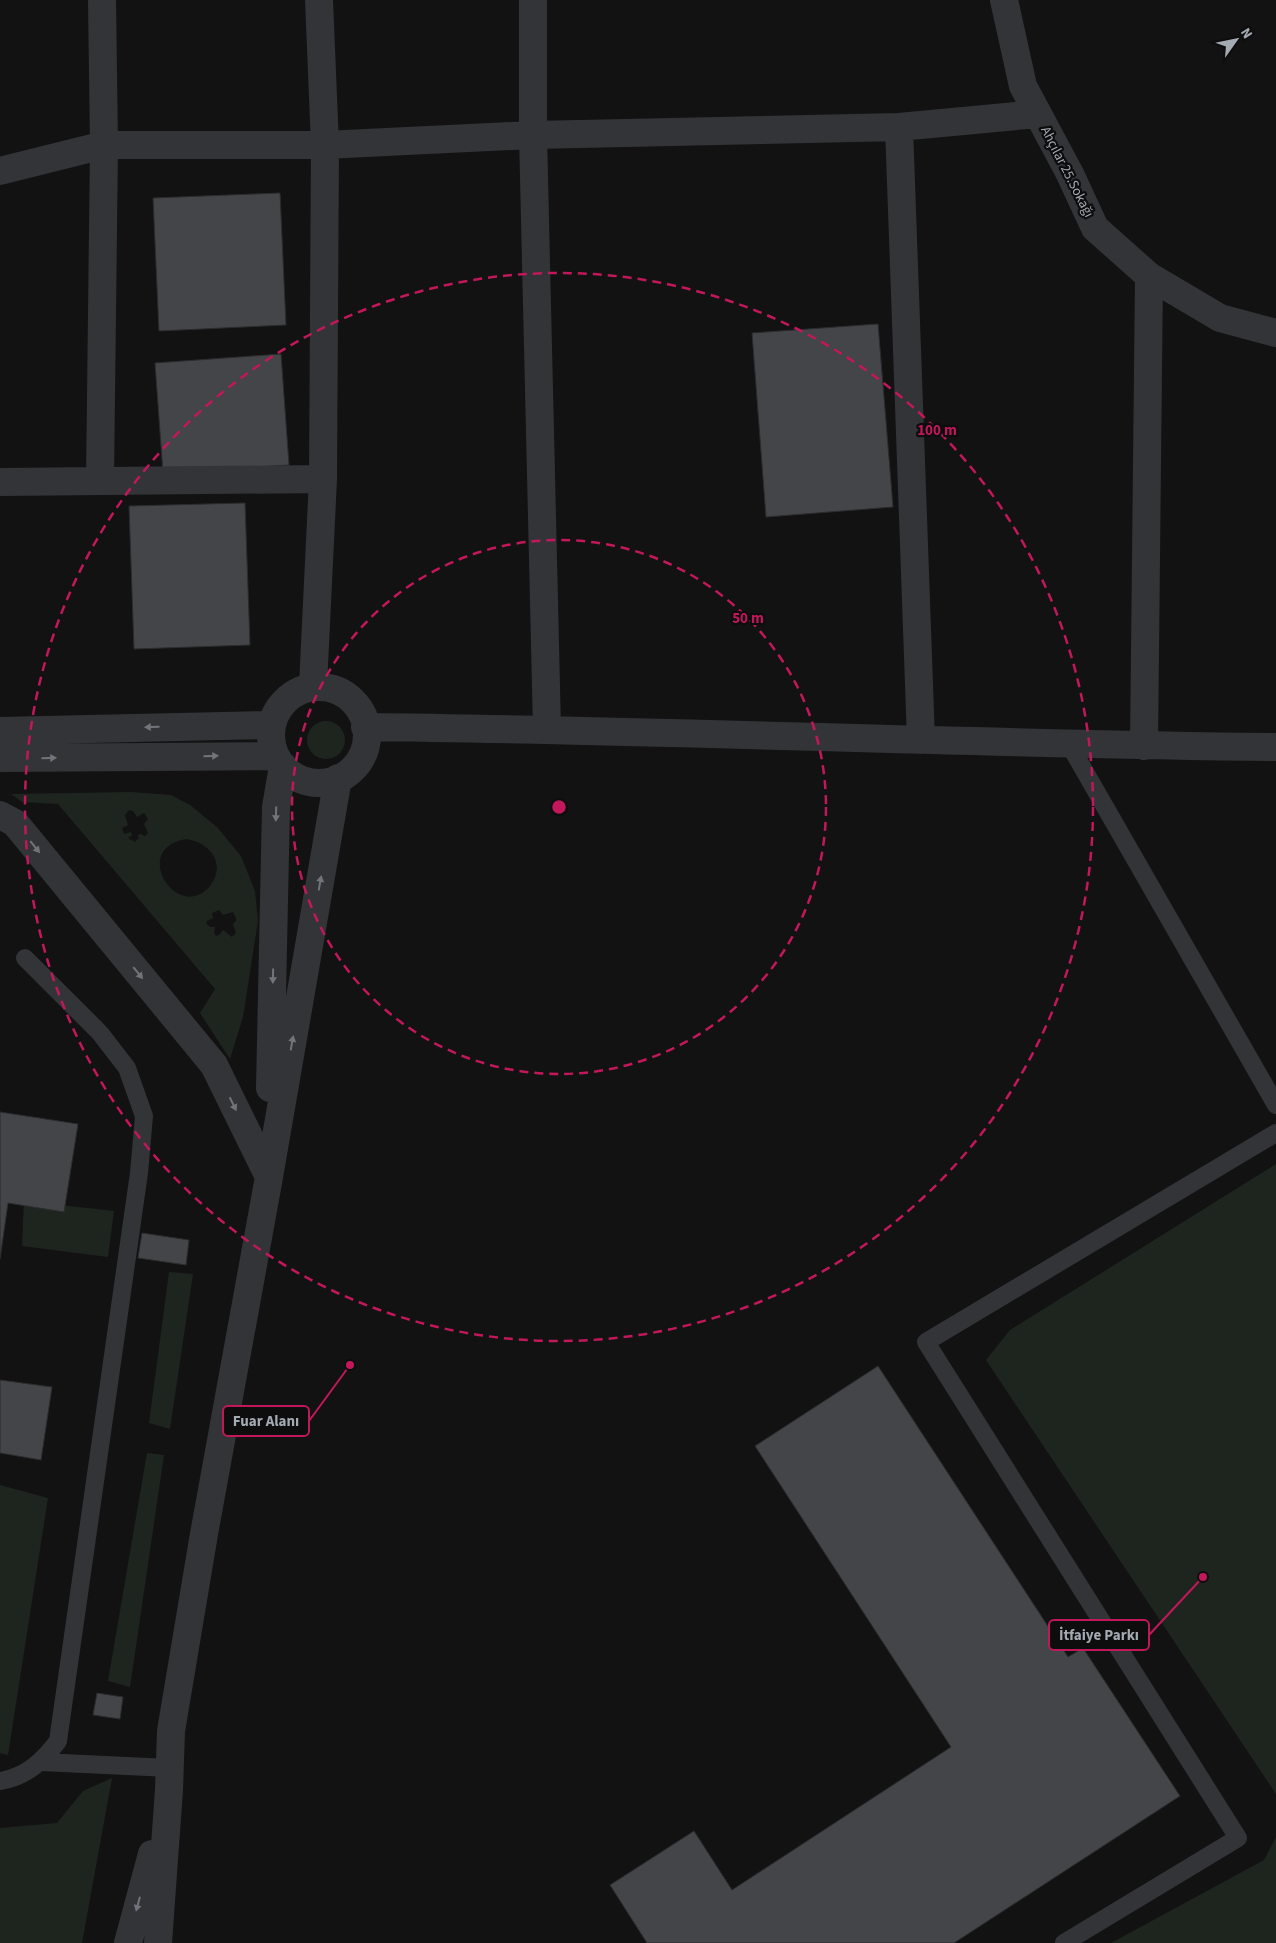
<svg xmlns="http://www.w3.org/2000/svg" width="1276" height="1943" font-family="'Source Sans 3',sans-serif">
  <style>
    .green { fill: #1e251f; fill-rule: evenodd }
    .building { fill: #434548; stroke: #2c2c2f }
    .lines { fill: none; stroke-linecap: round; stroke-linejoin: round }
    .service { stroke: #333438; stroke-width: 18 }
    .minor { stroke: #333438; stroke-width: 28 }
    .oneway { fill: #71757b }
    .ring { fill: none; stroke: #c2185b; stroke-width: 2.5; stroke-dasharray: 9 6 }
    .labels { text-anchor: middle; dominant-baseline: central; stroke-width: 4.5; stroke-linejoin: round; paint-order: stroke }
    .street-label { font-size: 14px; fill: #a4aab2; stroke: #0d0d0e }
    .centre { fill: #c2185b; stroke: #0d0d0e; stroke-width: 2.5 }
    .ring-label { font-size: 15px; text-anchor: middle; font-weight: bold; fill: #c2185b; stroke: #0d0d0e; stroke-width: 4.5; stroke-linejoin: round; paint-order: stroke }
    .leader { fill: none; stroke: #c2185b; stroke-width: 2 }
    .callout-dot { fill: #c2185b; stroke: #0d0d0e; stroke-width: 2 }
    .callout { fill: #0d0d0e; stroke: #c2185b; stroke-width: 2 }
    .callout-label { font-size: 15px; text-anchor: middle; font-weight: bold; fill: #a4aab2 }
  </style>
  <rect width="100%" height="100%" fill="#121213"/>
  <path class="green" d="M307 740a19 19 0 1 1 38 0a19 19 0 1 1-38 0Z
    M131,792L171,795L190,805L217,827L241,856L255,891L258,921L243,1017L230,1059L200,1013L215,989L58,804L22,802L11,794ZM129,810L133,811L137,817L144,813L148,819L144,824L148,833L145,836L141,834L138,835L139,838L135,842L128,838L132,835L131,832L124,834L122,828L128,825L125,815ZM186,839C210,842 227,864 210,886C178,924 129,849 186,839ZM219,910L223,915L233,912L236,918V921L233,924L236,933L232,937L223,930L220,934L216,936L214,933L215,927H210L206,923L207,921L213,918L212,913Z
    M1276,1164V1794L986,1360L1010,1330Z
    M24,1201L114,1211L108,1257L22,1246Z
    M169,1272L193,1274L170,1429L149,1423Z
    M147,1453L164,1455L130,1687L108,1681Z
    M0,1485L48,1498L8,1755L0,1753Z
    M112,1778L82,1943H0V1828L57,1823L83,1791Z
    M1276,1837V1943H1111L1264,1860Z"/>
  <path class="building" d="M280,193L286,325L159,331L153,198Z
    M878,324L893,507L766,517L752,333Z
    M281,354L289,465L163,473L155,363Z
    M245,503L250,645L134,649L129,506Z
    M0,1112L78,1124L64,1212L8,1203L0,1259Z
    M142,1233L189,1240L186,1265L138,1258Z
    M878,1366L1068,1657L1083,1648L1180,1796L954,1943H647L610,1885L694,1831L732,1890L951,1747L755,1446Z
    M0,1380L52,1387L41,1460L0,1453Z
    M97,1693L123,1697L120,1719L93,1715Z"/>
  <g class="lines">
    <path class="service" d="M1069,744L1276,1105
      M41,1762L170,1768
      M0,1781C26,1777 43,1761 58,1741L139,1173L144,1116L127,1068L100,1033L25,958
      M1064,1943L1238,1838L926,1342L1276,1133"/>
    <path class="minor" d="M533,0V135L547,729
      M1004,0L1023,86L1070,174L1095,228L1149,276L1220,318L1276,333
      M899,127L921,740
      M0,171L104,145H325L533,135L899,127L1038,114
      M100,481L104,145L102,0
      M0,482L323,479
      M313,686L323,479L325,145L319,0
      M271 735a48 48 0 1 1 96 0a48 48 0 1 1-96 0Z
      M365,727C669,730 972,744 1276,747
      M0,731L270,725
      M1144,746L1149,276
      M0,758L274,756
      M0,815L15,823L214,1065L269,1177
      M270,1088L276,807L283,766
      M128,1943L152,1854
      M158,1943L169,1790L171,1731L204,1534L269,1177L338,778"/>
  </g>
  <defs><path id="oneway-solid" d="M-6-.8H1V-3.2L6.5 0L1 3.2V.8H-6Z" transform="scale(1.25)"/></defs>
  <g class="oneway">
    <use href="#oneway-solid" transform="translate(152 727) rotate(179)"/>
    <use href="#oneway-solid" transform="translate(211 756) rotate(-1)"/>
    <use href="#oneway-solid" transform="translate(49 758) rotate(-1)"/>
    <use href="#oneway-solid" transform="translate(276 814) rotate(92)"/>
    <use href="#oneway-solid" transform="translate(35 847) rotate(51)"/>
    <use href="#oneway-solid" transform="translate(320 883) rotate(-80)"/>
    <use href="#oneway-solid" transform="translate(138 973) rotate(51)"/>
    <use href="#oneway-solid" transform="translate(273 976) rotate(91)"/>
    <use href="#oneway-solid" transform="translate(292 1043) rotate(-80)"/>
    <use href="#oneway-solid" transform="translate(233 1104) rotate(64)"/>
    <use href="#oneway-solid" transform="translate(138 1904) rotate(105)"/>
  </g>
  <g class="ring">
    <circle cx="559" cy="807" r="267"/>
    <circle cx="559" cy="807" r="534"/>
  </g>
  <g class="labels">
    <g class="street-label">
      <text transform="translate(1067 172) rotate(63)">Ahçılar 25.Sokağı</text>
    </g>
  </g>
  <circle cx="559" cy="807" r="8" class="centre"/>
  <g class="ring-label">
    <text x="937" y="435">100 m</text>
    <text x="748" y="623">50 m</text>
  </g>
  <path class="leader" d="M350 1365L309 1421M1203 1577L1149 1635"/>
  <g class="callout-dot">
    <circle cx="350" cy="1365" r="5"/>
    <circle cx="1203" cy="1577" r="5"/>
  </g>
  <g class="callout">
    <rect x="223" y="1406" width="86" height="30" rx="5"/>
    <rect x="1049" y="1620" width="100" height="30" rx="5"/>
  </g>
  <g class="callout-label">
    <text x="266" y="1426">Fuar Alanı</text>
    <text x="1099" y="1640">İtfaiye Parkı</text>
  </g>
  <g transform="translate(1236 40) rotate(57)" stroke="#0d0d0e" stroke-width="4" paint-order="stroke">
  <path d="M0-4L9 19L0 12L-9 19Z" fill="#a4aab2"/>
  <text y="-8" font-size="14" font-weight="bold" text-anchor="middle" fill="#a4aab2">N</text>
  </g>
</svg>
